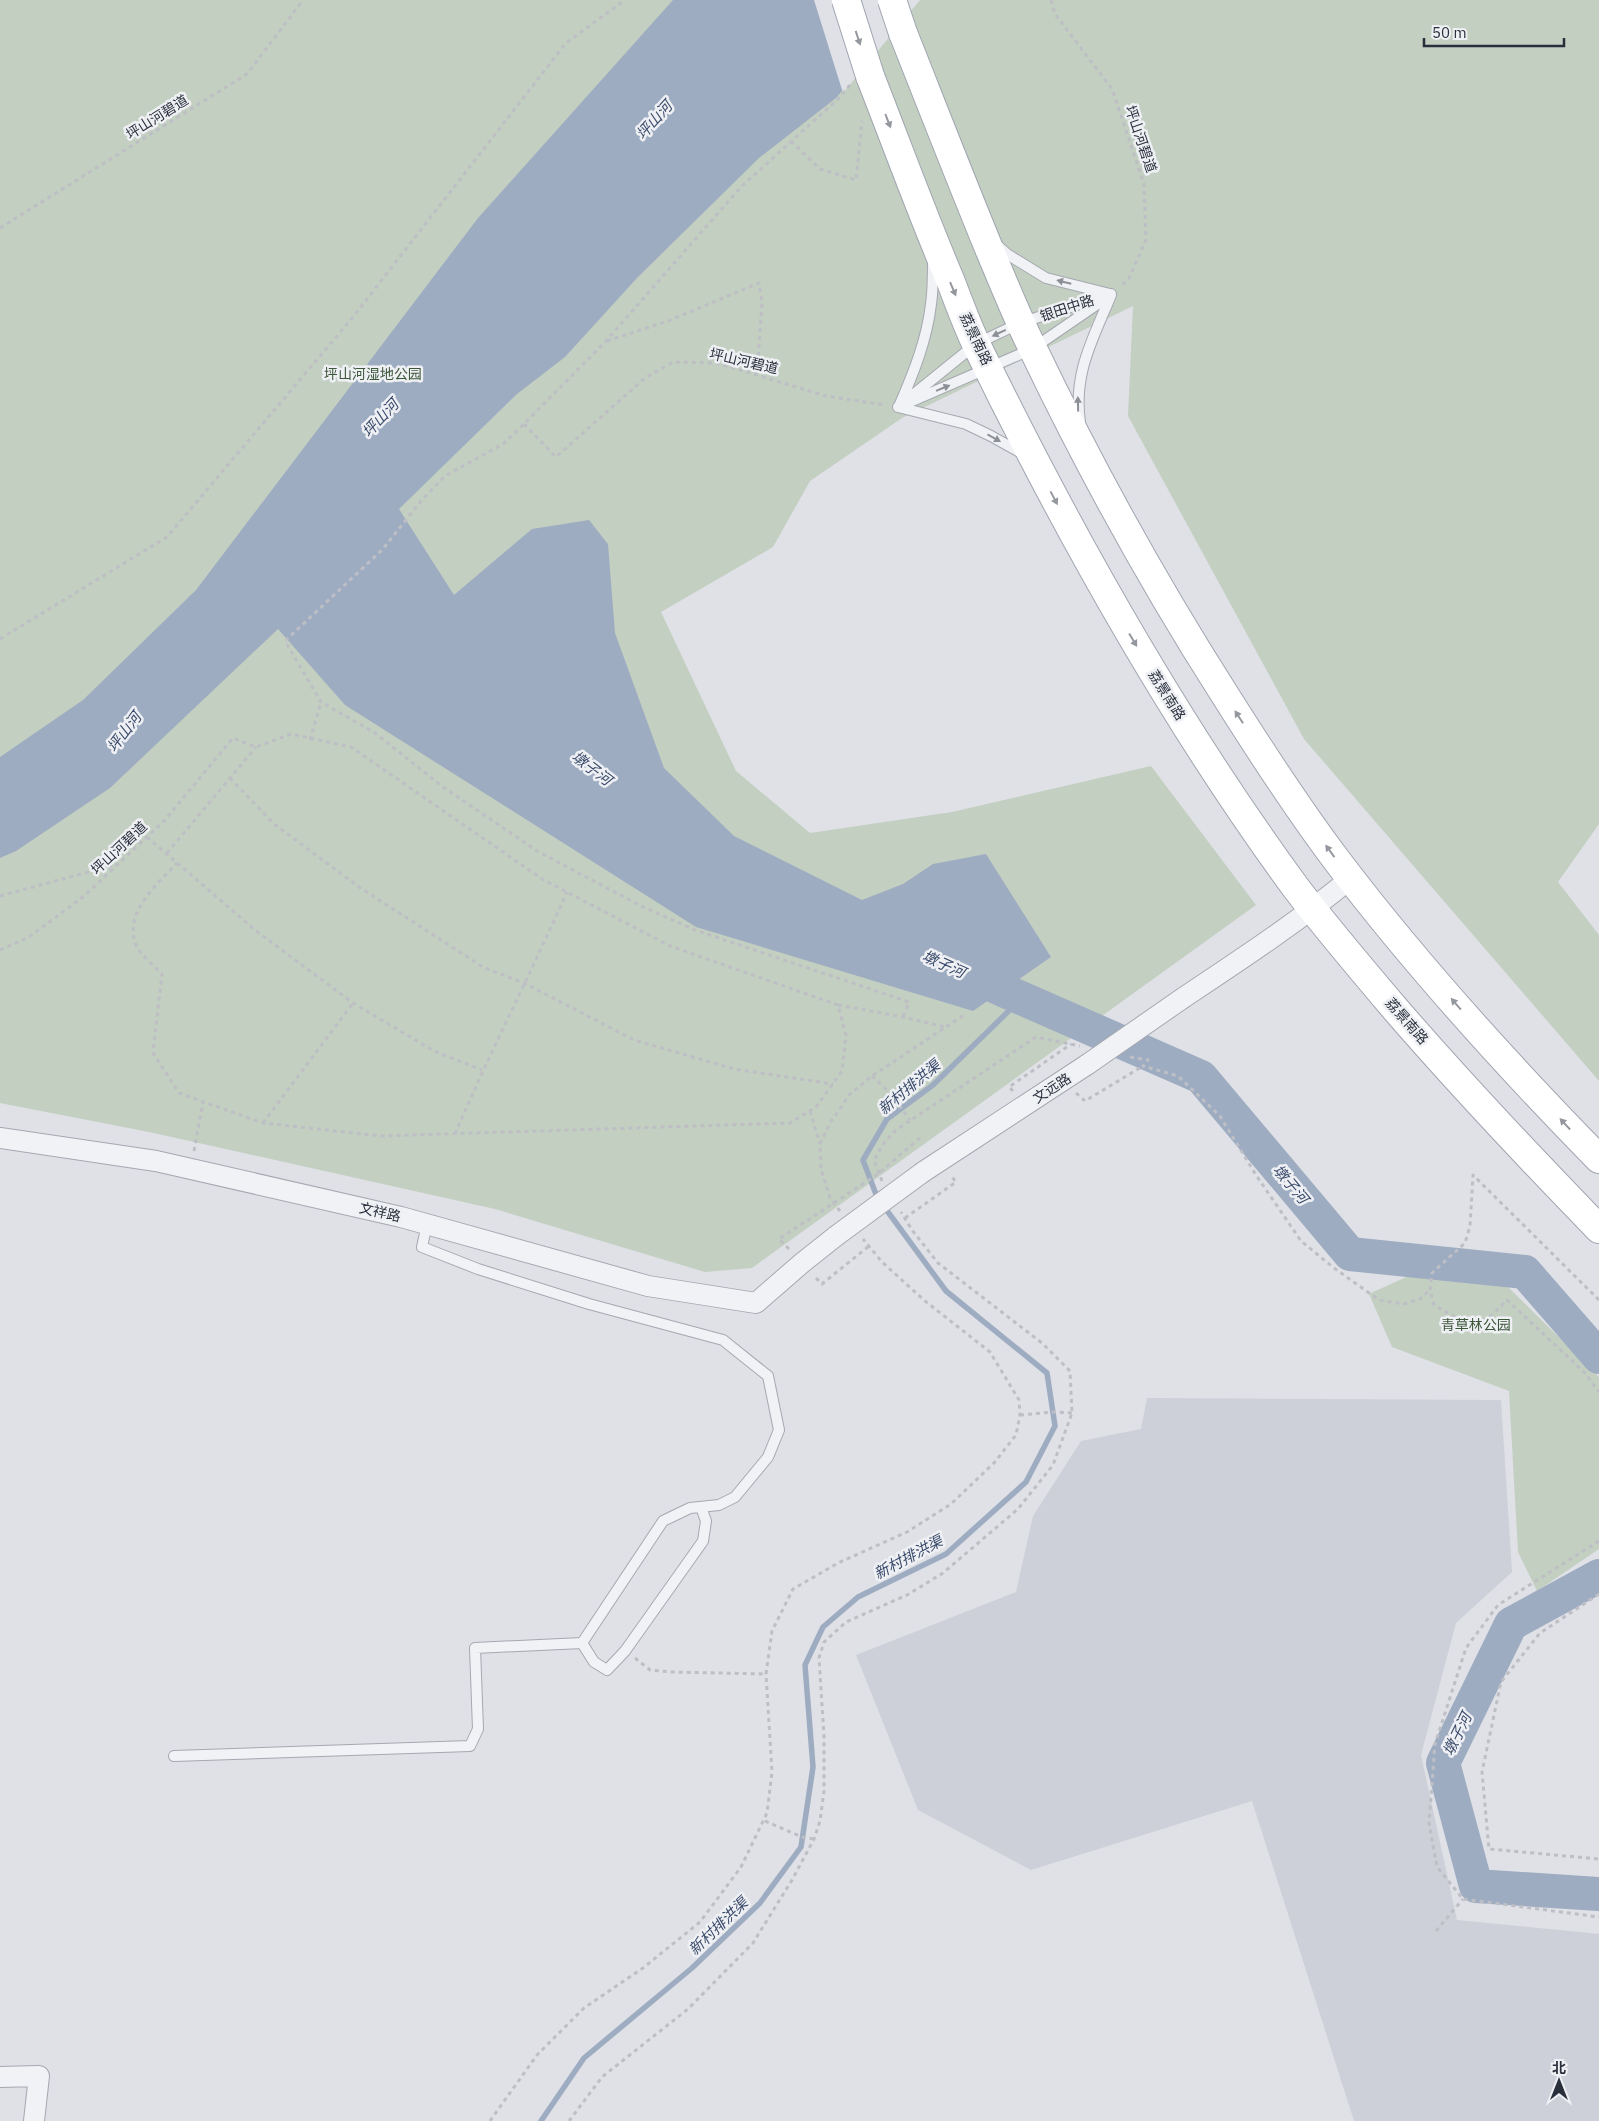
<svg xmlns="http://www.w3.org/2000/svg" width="1599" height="2121" font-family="'IBM Plex Sans','Noto Sans SC',sans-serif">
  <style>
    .built { fill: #cdd0d8 }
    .green { fill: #c3cfc1 }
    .water { fill: #9eacc2 }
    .pier { fill: #dfe1e6 }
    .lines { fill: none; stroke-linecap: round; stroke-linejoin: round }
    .stream { stroke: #9eacc2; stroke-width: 5.5 }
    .river { stroke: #9eacc2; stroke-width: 34 }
    .service-casing { stroke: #a5a8b0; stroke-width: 12 }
    .minor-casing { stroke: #a5a8b0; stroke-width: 22 }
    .primary-casing { stroke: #a0a5b1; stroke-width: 30 }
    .path { stroke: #bdbfc5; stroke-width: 3; stroke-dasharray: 4 4; stroke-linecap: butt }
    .service { stroke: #f1f2f5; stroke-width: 10 }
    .minor { stroke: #f1f2f5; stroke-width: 20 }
    .primary { stroke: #fff; stroke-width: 28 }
    .minor-bridge-casing { stroke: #a5a8b0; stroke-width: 22; stroke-linecap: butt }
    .primary-bridge-casing { stroke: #a0a5b1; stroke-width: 30; stroke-linecap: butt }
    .minor-bridge { stroke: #f1f2f5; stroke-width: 20 }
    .primary-bridge { stroke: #fff; stroke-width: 28 }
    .oneway { fill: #94979e }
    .oneway2 { fill: #8e9098 }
    .labels { text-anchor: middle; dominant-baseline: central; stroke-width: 5; stroke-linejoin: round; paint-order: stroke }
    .street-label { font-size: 14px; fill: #2a2f3c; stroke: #eef0f4 }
    .park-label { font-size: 14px; fill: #3c5639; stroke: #eef0f4 }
    .water-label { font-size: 15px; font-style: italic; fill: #394a6a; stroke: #eef0f4 }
  </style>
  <rect width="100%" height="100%" fill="#dfe1e6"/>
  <path class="built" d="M1147,1398L1501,1400L1512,1572L1456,1623L1421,1755L1457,1920L1599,1934V2121H1354L1252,1801L1031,1870L918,1810L856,1655L1016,1592L1033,1516L1081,1441L1141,1429Z"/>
  <path class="green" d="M0,0H1599V824L1558,882L1599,935V1081L1304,739L1128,416L1133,306L902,418L810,481L773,547L661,612L736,771L810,833L952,812L1151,766L1256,905L752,1268L705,1272L495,1209L149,1132L0,1103Z
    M1426,1268L1501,1280L1599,1377V1549L1537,1591L1518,1552L1509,1391L1392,1347L1369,1294Z"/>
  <path class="water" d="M673,0H918L836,98L759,158L637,278L565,357L517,394L399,509L454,595L532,529L589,520L608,544L615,633L664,768L734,836L862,900L903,884L933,864L986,854L1051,957L973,1011L696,927L345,705L278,629L110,788L16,851L0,858V757L83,700L196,590L478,218Z"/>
  <path class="pier" d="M814,0H920L843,93Z"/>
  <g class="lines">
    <path class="stream" d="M541,2121L584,2058L692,1968L760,1903L801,1847L813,1767L805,1665L823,1627L858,1597L946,1554L1026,1482L1055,1426L1047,1373L946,1291L877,1197L863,1160L887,1119L933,1085L1022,998"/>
    <path class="river" d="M962,972L1201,1077L1350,1254L1525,1272L1599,1357
      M1599,1576L1511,1624L1443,1763L1476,1886L1599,1894"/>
    <g class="service-casing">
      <path id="service" d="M997,245L1007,254L1046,278L1110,294
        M910,402L1032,349L1102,301
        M900,404C914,372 927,339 931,304C933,290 933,275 933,261
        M898,407L976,344L1020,323L1111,294
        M898,407L966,424L991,436L1025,455
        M1080,422C1073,373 1093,339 1111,295
        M582,1643L594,1662L607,1670L625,1651L703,1541L706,1521L701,1507
        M174,1756L470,1746L478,1729L475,1648L582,1643L663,1521L690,1508L719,1505L735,1497L768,1457L779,1430L768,1376L723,1340L589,1304L478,1269L422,1247L427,1224"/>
    </g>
    <g class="minor-casing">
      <path id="minor" d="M1183,998C1240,960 1298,922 1351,878
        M0,1138L156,1161L401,1217L648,1286L756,1303L802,1263L836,1236
        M923,1172L1088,1064
        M0,2077L39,2076L34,2121"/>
    </g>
    <g class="primary-casing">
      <path id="primary" d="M903,33C932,106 960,178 990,251C1004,284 1017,317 1033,349C1090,468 1154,584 1225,695C1261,752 1297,808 1338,862C1417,966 1507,1065 1599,1159
        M870,76C897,145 922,214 951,282C959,303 967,325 977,346C1069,535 1172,719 1296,888C1328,930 1363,971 1397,1011C1462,1086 1530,1158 1599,1229"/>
    </g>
    <path class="path" d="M1051,0L1055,14L1112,89L1144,184L1146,240L1129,278L1121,286
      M850,85L838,99L741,187L606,341L524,424L503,444L445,476L421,501L382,550L285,641L321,702L375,733L443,787L537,851L641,906L695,930L909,1002L903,1017
      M791,141L820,169L856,180L862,121
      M0,228L247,74L303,0
      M607,341L668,321L759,283L762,303L757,374
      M524,424L556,457L645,378L673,362L717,363L826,396L885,405
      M0,639L167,537L353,317L566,43L625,0
      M310,740L321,702
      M230,778L274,824L359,887L483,967L526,984L634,1040L734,1069L833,1084
      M147,837L255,930L353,1003L434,1051L482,1070
      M167,853L256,747
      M0,896L118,864
      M0,950L29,937L83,897L164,821L233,738L256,747L291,734L351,747L542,879L670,946L838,1005L846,1035L842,1071L816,1107L790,1123L381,1136L263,1123L179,1093L153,1053L162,974C154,966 141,955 136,945C123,912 158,884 177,863
      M838,1005L903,1017L945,1027
      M1130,1057L1148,1060L1143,1066L1178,1076L1220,1116L1256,1175L1301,1241L1334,1268L1379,1300L1404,1304L1420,1299L1430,1290
      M872,1076L890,1093L910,1120
      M1013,1091L1009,1087L1071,1044
      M1076,1093L1085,1101L1143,1066
      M810,1111L820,1144
      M263,1123L353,1003
      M455,1134C490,1052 531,973 567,892
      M194,1151L203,1102
      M882,1181L874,1160L884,1143L896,1130L1036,1037L1080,1046
      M840,1211L830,1198L821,1169L820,1144L830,1123L850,1094L872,1076L964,1015
      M905,1218L956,1182L952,1177
      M789,1249L779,1239L878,1174L922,1136
      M816,1278L822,1284L869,1246
      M1599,1300L1473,1175L1470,1226L1465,1243L1432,1273L1430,1290L1434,1305L1457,1318L1487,1320L1507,1300L1585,1373L1599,1392
      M1020,1415L1053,1412L1072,1413
      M1599,1541L1498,1605L1466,1648L1435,1744L1429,1823L1437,1867L1463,1899L1599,1917
      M1599,1594L1540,1633L1501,1682L1482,1772L1489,1849L1599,1859
      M635,1658L650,1670L671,1672L766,1674
      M765,1821L802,1837L814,1839
      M1436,1931L1463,1899
      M490,2121L537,2055L584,2008L643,1968L700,1922L741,1867L767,1813L772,1772L766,1674L772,1631L793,1589L838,1563L907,1532L951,1504L994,1463L1016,1435L1020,1415L1019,1400L990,1352L925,1301L882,1262L863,1239
      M569,2121L602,2077L688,2009L753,1943L792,1880L814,1839L820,1821L824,1791V1736L819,1658L824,1642L846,1622L907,1595L943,1573L1018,1509L1053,1465L1072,1413L1070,1371L1042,1343L938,1263L912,1230L901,1212"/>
    <use href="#service" class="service"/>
    <use href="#minor" class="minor"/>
    <use href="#primary" class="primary"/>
    <g class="minor-bridge-casing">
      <path id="minor-bridge" d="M1088,1064L1183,998
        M836,1236L923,1172"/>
    </g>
    <g class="primary-bridge-casing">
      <path id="primary-bridge" d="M846,0L870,76
        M892,0L903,33"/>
    </g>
    <use href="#minor-bridge" class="minor-bridge"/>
    <use href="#primary-bridge" class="primary-bridge"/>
  </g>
  <defs><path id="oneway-solid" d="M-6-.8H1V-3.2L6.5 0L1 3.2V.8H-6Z" transform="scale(1.25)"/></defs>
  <g class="oneway">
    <use href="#oneway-solid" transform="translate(858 38) rotate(72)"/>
    <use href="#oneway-solid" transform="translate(888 121) rotate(69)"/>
    <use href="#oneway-solid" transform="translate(953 289) rotate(67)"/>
    <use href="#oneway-solid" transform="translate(1054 498) rotate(62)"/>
    <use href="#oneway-solid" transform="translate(1133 640) rotate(59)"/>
    <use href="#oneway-solid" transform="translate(1239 717) rotate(-123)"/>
    <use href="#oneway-solid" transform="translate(1330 851) rotate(-126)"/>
    <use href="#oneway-solid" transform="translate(1456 1004) rotate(-131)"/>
    <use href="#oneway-solid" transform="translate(1565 1124) rotate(-133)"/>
  </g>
  <g class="oneway2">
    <use href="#oneway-solid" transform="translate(1064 282) rotate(-166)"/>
    <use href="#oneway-solid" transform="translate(999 333) rotate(155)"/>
    <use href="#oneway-solid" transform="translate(943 388) rotate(-22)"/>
    <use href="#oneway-solid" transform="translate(1078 404) rotate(-91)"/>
    <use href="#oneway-solid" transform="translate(994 438) rotate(29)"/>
  </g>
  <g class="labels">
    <g class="street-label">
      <text transform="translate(157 117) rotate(-32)">坪山河碧道</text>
      <text transform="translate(1141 139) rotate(71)">坪山河碧道</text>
      <text transform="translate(1067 308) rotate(-18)">银田中路</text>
      <text transform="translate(976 339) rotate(65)">荔景南路</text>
      <text transform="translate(744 361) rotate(13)">坪山河碧道</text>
      <text transform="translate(1167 695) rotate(58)">荔景南路</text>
      <text transform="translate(119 848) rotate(-43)">坪山河碧道</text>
      <text transform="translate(1407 1021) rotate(49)">荔景南路</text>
      <text transform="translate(1052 1088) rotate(-33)">文远路</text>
      <text transform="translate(380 1212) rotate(13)">文祥路</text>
    </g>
    <g class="park-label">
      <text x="373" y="374">坪山河湿地公园</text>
      <text x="1476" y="1325">青草林公园</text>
    </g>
    <g class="water-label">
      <text transform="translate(654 120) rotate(-48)">坪山河</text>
      <text transform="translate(380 418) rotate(-47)">坪山河</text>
      <text transform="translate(124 732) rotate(-53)">坪山河</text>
      <text transform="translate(592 768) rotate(37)">墩子河</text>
      <text transform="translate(944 964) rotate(24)">墩子河</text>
      <text transform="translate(909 1087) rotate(-40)">新村排洪渠</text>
      <text transform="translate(1291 1184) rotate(50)">墩子河</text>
      <text transform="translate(908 1557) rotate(-28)">新村排洪渠</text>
      <text transform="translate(1457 1734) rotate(-64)">墩子河</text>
      <text transform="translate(718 1926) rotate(-44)">新村排洪渠</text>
    </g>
  </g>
  <g transform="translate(1559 2081)" stroke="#eef0f4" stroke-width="4" paint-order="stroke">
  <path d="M0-4L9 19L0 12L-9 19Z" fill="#2a2f3c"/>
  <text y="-8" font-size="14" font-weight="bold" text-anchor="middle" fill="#2a2f3c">北</text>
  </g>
  <path d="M1424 38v8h140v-8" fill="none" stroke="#2a2f3c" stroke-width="2.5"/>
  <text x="1432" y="38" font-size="15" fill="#2a2f3c" stroke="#eef0f4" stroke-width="4" paint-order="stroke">50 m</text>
</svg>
